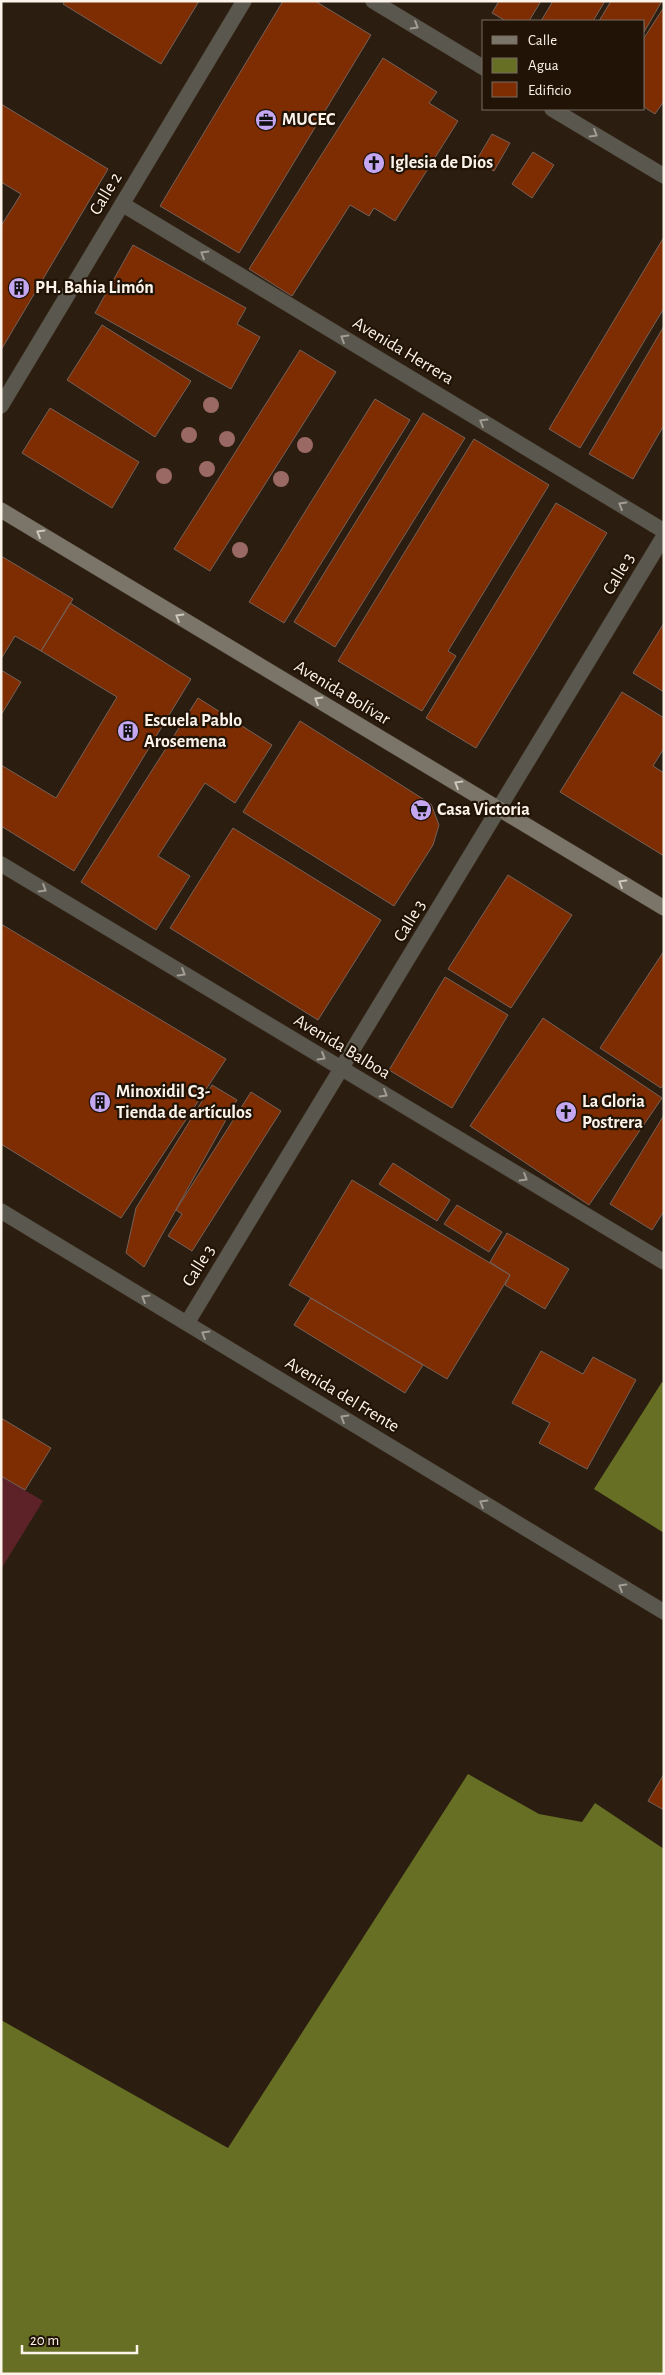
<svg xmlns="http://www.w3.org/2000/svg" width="665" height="2375" font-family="'Alegreya Sans',sans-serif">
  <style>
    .green { fill: #5d2228 }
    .water { fill: #666f24 }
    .building { fill: #7e2c01; stroke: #766158 }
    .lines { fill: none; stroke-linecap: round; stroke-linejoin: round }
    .street-casing { stroke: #44382a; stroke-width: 16 }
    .secondary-casing { stroke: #44382a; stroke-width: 16 }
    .street { stroke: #5a574e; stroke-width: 15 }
    .secondary { stroke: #7a7568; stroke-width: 15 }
    .tree { fill: #9a6964 }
    .oneway { stroke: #a39d94 }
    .oneway2 { stroke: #cec7bc }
    .labels { text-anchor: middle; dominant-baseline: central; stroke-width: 4.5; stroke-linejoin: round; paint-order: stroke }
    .poi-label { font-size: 18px; font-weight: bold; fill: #fcf3ea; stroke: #211407; text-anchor: start }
    .street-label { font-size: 18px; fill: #fcf3ea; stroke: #211407 }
  </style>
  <rect width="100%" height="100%" fill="#2b1e10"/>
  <path class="green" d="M1,1476L43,1501L1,1569Z"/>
  <path class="water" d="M662,1382L664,1383V1533L594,1489Z
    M468,1774L539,1814L582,1822L595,1803L664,1849V2374H1V2020L228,2148Z"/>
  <path class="building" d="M65,1H199L161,64L63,4Z
    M283,1H315L371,35L239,253L160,206Z
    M499,1H541L529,21H506L492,13Z
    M553,1H605L593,21H541Z
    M611,1H662L644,32V21H599Z
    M664,7V101L655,114L644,107V38Z
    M383,58L437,92L429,103L458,121L395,221L374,208L369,216L350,205L292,296L249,269Z
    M1,104L108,169L1,350V226L21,194L1,182Z
    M492,134L510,143L494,171L476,161Z
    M533,152L554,165L532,198L512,184Z
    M664,237V308L580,448L549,429Z
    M133,245L246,308L237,324L260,337L231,389L95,313Z
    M102,325L191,381L155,437L67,380Z
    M664,326V425L633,479L589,454Z
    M300,350L336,372L210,571L174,549Z
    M375,399L410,420L284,623L249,602Z
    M50,408L139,462L112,508L22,453Z
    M423,413L465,438L335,647L294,622Z
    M474,439L549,485L448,651L456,656L422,711L338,661Z
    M556,503L607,533L476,748L426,718Z
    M1,556L73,599L41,651L15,636L1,659Z
    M70,603L191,679L74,871L1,826V765L56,798L117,697L41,651Z
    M664,623V692L633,673Z
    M1,670L21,682L1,715Z
    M622,692L664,718V748L653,766L664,773V856L560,792Z
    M198,698L272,745L235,803L205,783L158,856L190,876L156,930L81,882Z
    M300,721L431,804L439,825L433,845L394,906L243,812Z
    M233,828L381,920L318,1020L170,928Z
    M508,875L572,915L511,1008L448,969Z
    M1,924L226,1059L121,1218L1,1144Z
    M664,951V1084L661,1088L600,1048Z
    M445,977L508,1015L452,1108L389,1070Z
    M543,1018L662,1098L589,1205L470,1126Z
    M212,1085L237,1100L144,1267L126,1253L136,1208Z
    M251,1092L281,1111L192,1251L168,1236L182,1214L176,1210Z
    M664,1115V1211L652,1230L610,1204Z
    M393,1163L450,1200L437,1221L379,1184Z
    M352,1180L510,1275L447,1379L289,1285Z
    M457,1205L502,1232L489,1252L444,1224Z
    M507,1233L569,1269L545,1309L505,1285L510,1275L490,1262Z
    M311,1298L423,1365L405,1393L294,1325Z
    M541,1351L583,1374L593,1357L636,1380L587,1469L539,1443L550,1423L512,1403Z
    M1,1418L51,1448L25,1490L1,1476Z
    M664,1774V1810L648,1801Z"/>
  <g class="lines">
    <g class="street-casing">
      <path id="street" d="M373,1L484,68
        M552,109L664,176
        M122,204L664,531
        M1,406L244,1
        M1,864L664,1262
        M1,1211L664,1612
        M187,1323L664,536"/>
    </g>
    <g class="secondary-casing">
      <path id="secondary" d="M1,510L664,908"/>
    </g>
    <use href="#street" class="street"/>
    <use href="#secondary" class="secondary"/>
  </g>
  <g class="tree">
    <circle cx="211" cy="405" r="8"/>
    <circle cx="189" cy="435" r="8"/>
    <circle cx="227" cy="439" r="8"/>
    <circle cx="305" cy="445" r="8"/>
    <circle cx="207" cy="469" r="8"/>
    <circle cx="164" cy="476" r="8"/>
    <circle cx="281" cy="479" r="8"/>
    <circle cx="240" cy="550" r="8"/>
  </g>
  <defs><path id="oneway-chevron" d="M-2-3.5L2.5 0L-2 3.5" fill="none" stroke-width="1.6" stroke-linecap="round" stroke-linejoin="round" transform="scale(1.25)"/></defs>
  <g class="oneway">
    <use href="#oneway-chevron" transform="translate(415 26) rotate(31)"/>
    <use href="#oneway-chevron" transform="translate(594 134) rotate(31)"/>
    <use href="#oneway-chevron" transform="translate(204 254) rotate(-149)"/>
    <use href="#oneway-chevron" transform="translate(344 338) rotate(-149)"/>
    <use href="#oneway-chevron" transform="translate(483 422) rotate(-149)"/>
    <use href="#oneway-chevron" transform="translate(622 505) rotate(-149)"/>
    <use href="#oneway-chevron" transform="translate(43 889) rotate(31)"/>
    <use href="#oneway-chevron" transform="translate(182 973) rotate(31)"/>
    <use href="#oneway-chevron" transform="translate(322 1057) rotate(31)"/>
    <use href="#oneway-chevron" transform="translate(384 1094) rotate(31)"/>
    <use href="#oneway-chevron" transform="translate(524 1178) rotate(31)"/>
    <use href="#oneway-chevron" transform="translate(145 1298) rotate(-149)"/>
    <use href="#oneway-chevron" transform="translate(205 1334) rotate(-149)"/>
    <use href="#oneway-chevron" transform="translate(344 1418) rotate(-149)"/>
    <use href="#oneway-chevron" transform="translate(483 1503) rotate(-149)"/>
    <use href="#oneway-chevron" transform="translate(622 1587) rotate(-149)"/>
  </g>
  <g class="oneway2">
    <use href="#oneway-chevron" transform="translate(40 533) rotate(-149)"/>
    <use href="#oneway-chevron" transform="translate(179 617) rotate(-149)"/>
    <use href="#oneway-chevron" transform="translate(318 700) rotate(-149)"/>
    <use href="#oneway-chevron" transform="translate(458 784) rotate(-149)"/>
    <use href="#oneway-chevron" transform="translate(622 883) rotate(-149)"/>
  </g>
  <defs>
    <g id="office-disc" transform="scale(1.125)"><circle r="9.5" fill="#c5a6f1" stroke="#211407"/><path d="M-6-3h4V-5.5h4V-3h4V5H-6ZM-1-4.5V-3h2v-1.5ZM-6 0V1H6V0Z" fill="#111"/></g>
    <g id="church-disc" transform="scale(1.125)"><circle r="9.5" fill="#c5a6f1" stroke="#211407"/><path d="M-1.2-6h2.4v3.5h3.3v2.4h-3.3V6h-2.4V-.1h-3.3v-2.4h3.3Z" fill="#111"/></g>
    <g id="building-disc" transform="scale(1.125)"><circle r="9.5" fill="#c5a6f1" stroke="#211407"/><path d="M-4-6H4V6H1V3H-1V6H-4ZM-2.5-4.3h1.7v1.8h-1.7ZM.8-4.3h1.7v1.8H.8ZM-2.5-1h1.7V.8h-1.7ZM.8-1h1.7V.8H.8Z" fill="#111"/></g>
    <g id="supermarket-disc" transform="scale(1.125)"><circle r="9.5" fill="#c5a6f1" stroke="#211407"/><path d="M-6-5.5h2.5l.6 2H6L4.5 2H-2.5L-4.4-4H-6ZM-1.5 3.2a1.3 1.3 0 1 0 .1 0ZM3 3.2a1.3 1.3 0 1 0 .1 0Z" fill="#111"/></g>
  </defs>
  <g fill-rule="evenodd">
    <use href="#office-disc" x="266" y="120"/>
    <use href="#church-disc" x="374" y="163"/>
    <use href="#building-disc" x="19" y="288"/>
    <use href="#building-disc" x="128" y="731"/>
    <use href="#supermarket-disc" x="421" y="810"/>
    <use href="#building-disc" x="100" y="1102"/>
    <use href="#church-disc" x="566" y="1112"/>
  </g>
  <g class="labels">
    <g class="poi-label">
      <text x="282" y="120">MUCEC</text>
      <text x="390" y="163">Iglesia de Dios</text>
      <text x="35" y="288">PH. Bahia Limón</text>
      <text x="144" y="721">Escuela Pablo<tspan x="144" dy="21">Arosemena</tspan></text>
      <text x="437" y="810">Casa Victoria</text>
      <text x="116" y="1092">Minoxidil C3-<tspan x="116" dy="21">Tienda de artículos</tspan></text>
      <text x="582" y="1102">La Gloria<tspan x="582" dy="21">Postrera</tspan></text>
    </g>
    <g class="street-label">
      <text transform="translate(106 194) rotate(-59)">Calle 2</text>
      <text transform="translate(403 351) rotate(31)">Avenida Herrera</text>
      <text transform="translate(619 574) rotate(-59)">Calle 3</text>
      <text transform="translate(342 693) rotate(31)">Avenida Bolívar</text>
      <text transform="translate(410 921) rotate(-59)">Calle 3</text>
      <text transform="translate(342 1047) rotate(31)">Avenida Balboa</text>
      <text transform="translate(199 1266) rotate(-58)">Calle 3</text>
      <text transform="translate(342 1395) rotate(31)">Avenida del Frente</text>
    </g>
  </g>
  <rect width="665" height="2375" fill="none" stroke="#fcf3ea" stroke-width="5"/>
  <rect x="482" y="20" width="162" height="90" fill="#211407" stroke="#796d62"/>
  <rect x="492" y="36" width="25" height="8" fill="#7a7568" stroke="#796d62"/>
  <text x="528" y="45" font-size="15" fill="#fcf3ea">Calle</text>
  <rect x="492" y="58" width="25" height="15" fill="#666f24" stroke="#796d62"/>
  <text x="528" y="70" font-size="15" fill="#fcf3ea">Agua</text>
  <rect x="492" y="82" width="25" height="15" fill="#7e2c01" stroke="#796d62"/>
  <text x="528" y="95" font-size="15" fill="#fcf3ea">Edificio</text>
  <path d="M22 2345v8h115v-8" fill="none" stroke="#fcf3ea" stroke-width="2.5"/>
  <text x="30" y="2345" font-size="15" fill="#fcf3ea" stroke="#211407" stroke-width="4" paint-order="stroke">20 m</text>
</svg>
